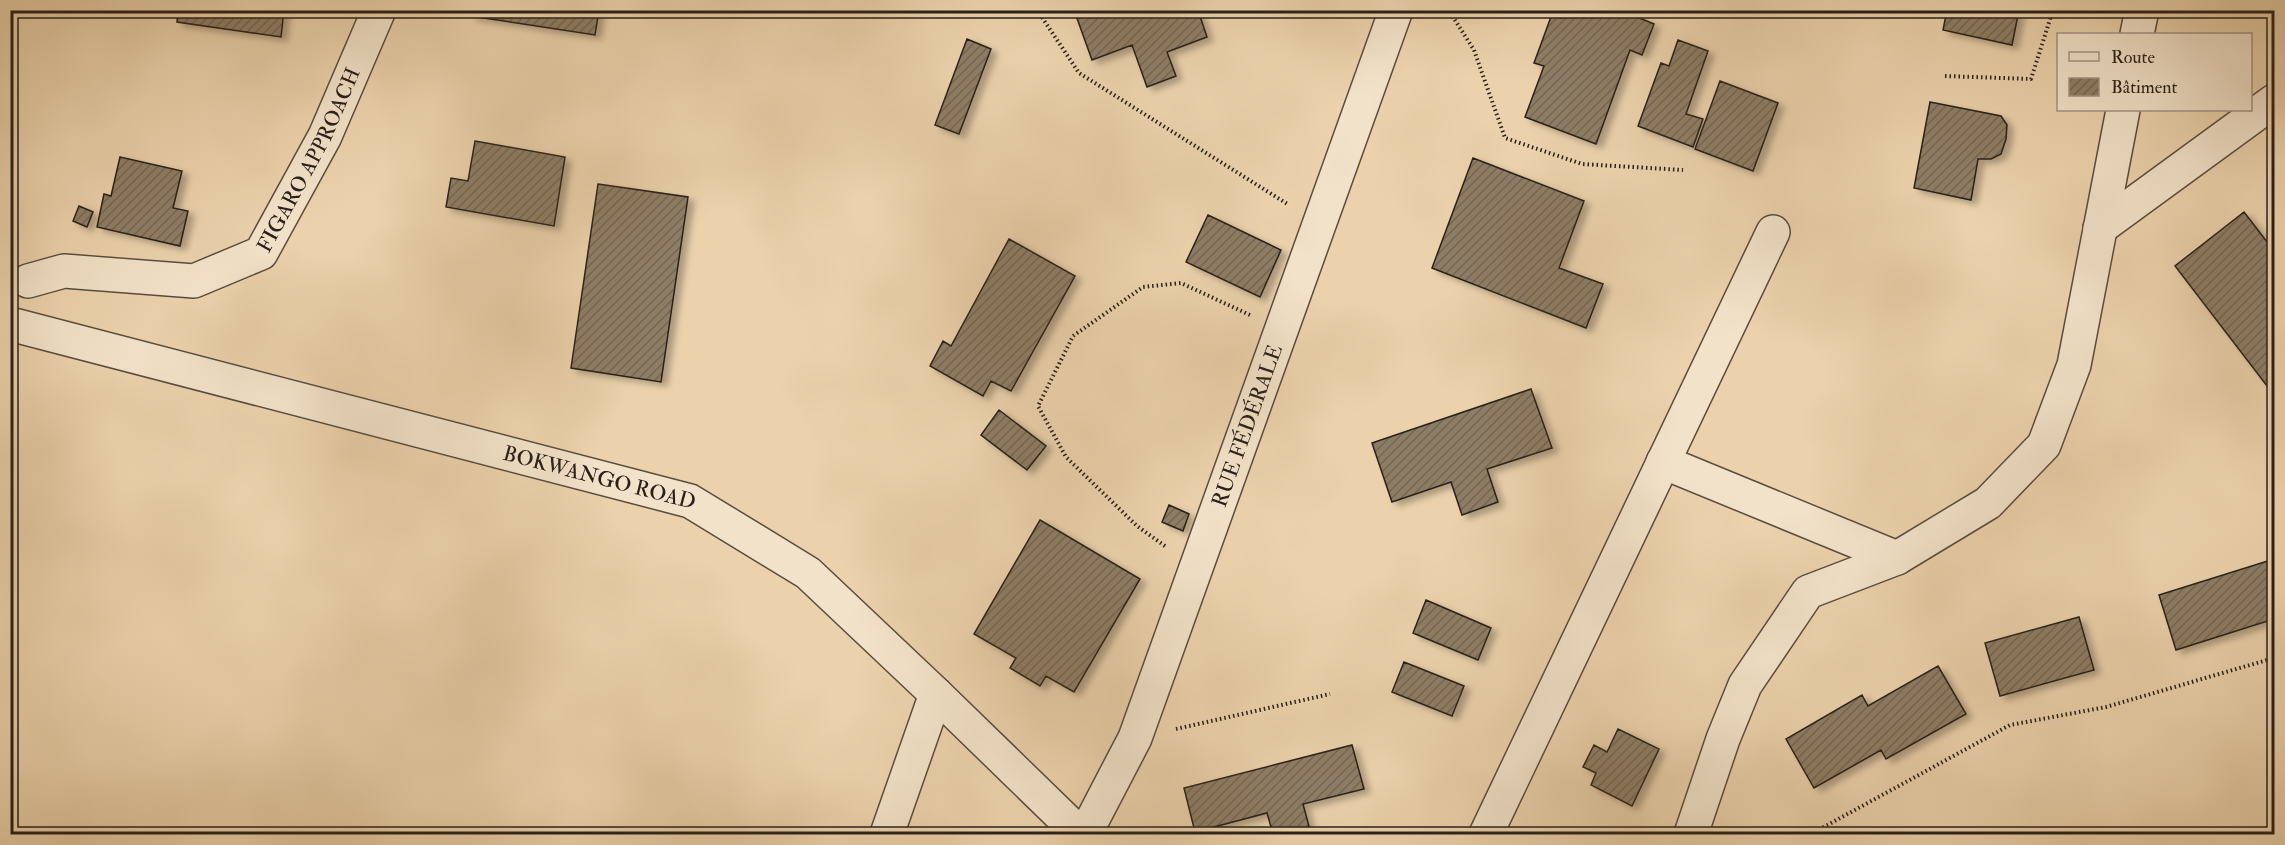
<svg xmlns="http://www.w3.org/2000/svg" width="2285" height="845" font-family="'IM FELL Double Pica',serif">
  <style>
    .building { fill: url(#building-hatch); stroke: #2a2019; stroke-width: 1.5; filter: url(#shadow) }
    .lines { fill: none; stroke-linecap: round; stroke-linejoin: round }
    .minor-casing { stroke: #5a4c3e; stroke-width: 36 }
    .path { stroke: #2a2019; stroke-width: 4; stroke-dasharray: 1.5 3; stroke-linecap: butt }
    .minor { stroke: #f2e2c9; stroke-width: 33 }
    .labels { text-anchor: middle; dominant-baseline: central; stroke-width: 4.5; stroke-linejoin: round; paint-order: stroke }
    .street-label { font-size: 21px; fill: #2a2019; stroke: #f2e2c9 }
  </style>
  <defs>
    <pattern id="building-hatch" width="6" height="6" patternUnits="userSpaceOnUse" patternTransform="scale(1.5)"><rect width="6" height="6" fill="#8e7d65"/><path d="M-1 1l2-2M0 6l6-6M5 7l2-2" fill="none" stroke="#746652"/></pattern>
    <filter id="shadow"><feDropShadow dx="6" dy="4" stdDeviation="3" flood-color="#0004"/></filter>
  </defs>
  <rect width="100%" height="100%" fill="#ebd2ac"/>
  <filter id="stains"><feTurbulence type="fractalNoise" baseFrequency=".00333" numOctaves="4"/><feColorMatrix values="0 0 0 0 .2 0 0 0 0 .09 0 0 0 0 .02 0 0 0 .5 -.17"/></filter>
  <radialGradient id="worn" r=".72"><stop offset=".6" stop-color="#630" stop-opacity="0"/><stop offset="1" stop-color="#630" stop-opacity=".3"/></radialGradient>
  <path class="building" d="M178,10H284L281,37L177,22Z
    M472,10H599L595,35L471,16Z
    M1074,10H1198L1207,37L1167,52L1176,76L1147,87L1132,45L1092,60Z
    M1564,10H1620L1654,24L1642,55L1630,50L1596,144L1525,117L1544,66L1534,63L1552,14L1561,18Z
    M1947,10H2019L2012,45L1943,30Z
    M967,39L991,49L959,134L935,125Z
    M1678,40L1708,51L1686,114L1703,119L1693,147L1638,126L1661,63L1669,66Z
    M1720,81L1778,103L1753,171L1695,149Z
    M1930,102L2001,116L2007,125L2006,139L2001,154L1991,159H1978L1971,200L1914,188Z
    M475,141L565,157L554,226L446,207L451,178L468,181Z
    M120,157L182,171L173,208L188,211L180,246L97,227L104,194L111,196Z
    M1473,158L1584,201L1559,268L1603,284L1586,328L1432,268Z
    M598,184L688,197L661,382L571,368Z
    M79,206L93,212L87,227L73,221Z
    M2244,212L2274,251V395L2175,266Z
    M1208,215L1281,250L1260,297L1186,262Z
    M1009,239L1075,276L1011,391L991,381L983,396L930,366L943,341L951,346Z
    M1531,389L1552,448L1487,469L1498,502L1462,515L1451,482L1392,502L1372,443Z
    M999,410L1046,446L1027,470L981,435Z
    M1169,505L1189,514L1183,531L1162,522Z
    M1040,520L1140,579L1074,692L1046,676L1040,686L1010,668L1016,658L974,634Z
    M2274,559V619L2176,650L2159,595Z
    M1426,600L1491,628L1478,660L1413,633Z
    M2079,617L2094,670L2000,696L1985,643Z
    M1404,662L1464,686L1452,716L1392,692Z
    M1938,666L1966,714L1886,759L1881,750L1814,788L1786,739L1862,695L1868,706Z
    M1618,729L1659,749L1632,806L1591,785L1596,773L1583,767L1594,745L1607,752Z
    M1352,745L1364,789L1303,804L1311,834H1273L1267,813L1195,832L1184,788Z
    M2274,825V834H2241Z"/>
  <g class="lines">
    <g class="minor-casing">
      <g id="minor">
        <path d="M2137,34L2142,10"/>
        <path d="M2100,228L2274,101"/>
        <path id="s1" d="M28,281L64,271L194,281L261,253L325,136L379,10"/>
        <path id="s2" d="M10,324L690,501L808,573L936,694L1080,834"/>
        <path d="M1663,462L1897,558"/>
        <path d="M887,834L936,694"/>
        <path id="s3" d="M1085,834L1135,738L1396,10"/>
        <path d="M1486,834L1773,232"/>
        <path d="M1691,834L1723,739L1745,685L1808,592L1897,558L1988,503L2044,445L2074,365L2123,110"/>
      </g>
    </g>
    <path class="path" d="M1037,10L1079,73L1289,205
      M1440,10L1453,17L1474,50L1505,138L1582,164L1683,170
      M1945,76L2031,79L2053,10
      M1165,546L1137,526L1066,457L1038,406L1073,336L1143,287L1181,283L1250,315
      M1176,729L1330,694
      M1811,834L2010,725L2106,707L2274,658"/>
    <use href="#minor" class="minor"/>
  </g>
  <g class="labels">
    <g class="street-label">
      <text stroke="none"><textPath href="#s1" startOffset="345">FIGARO APPROACH</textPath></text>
      <text stroke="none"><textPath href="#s3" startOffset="440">RUE FÉDÉRALE</textPath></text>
      <text stroke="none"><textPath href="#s2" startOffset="609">BOKWANGO ROAD</textPath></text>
    </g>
  </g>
  <rect width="2285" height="845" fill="none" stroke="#ebd2ac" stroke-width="36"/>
  <rect x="12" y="12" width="2261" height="821" fill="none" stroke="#2a2019" stroke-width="3"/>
  <rect x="18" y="18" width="2249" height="809" fill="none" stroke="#2a2019" stroke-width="1.5"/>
  <rect x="2057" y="33" width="195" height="78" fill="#f2e2c9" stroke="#a29483" stroke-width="1.5"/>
  <rect x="2069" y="52" width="30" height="9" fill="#f2e2c9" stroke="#a29483" stroke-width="1.5"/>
  <text x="2111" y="63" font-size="18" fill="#2a2019">Route</text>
  <rect x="2069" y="78" width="30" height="18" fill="url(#building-hatch)" stroke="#a29483" stroke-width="1.5"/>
  <text x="2111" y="93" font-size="18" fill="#2a2019">Bâtiment</text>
  <rect width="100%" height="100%" filter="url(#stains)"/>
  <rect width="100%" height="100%" fill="url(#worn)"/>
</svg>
